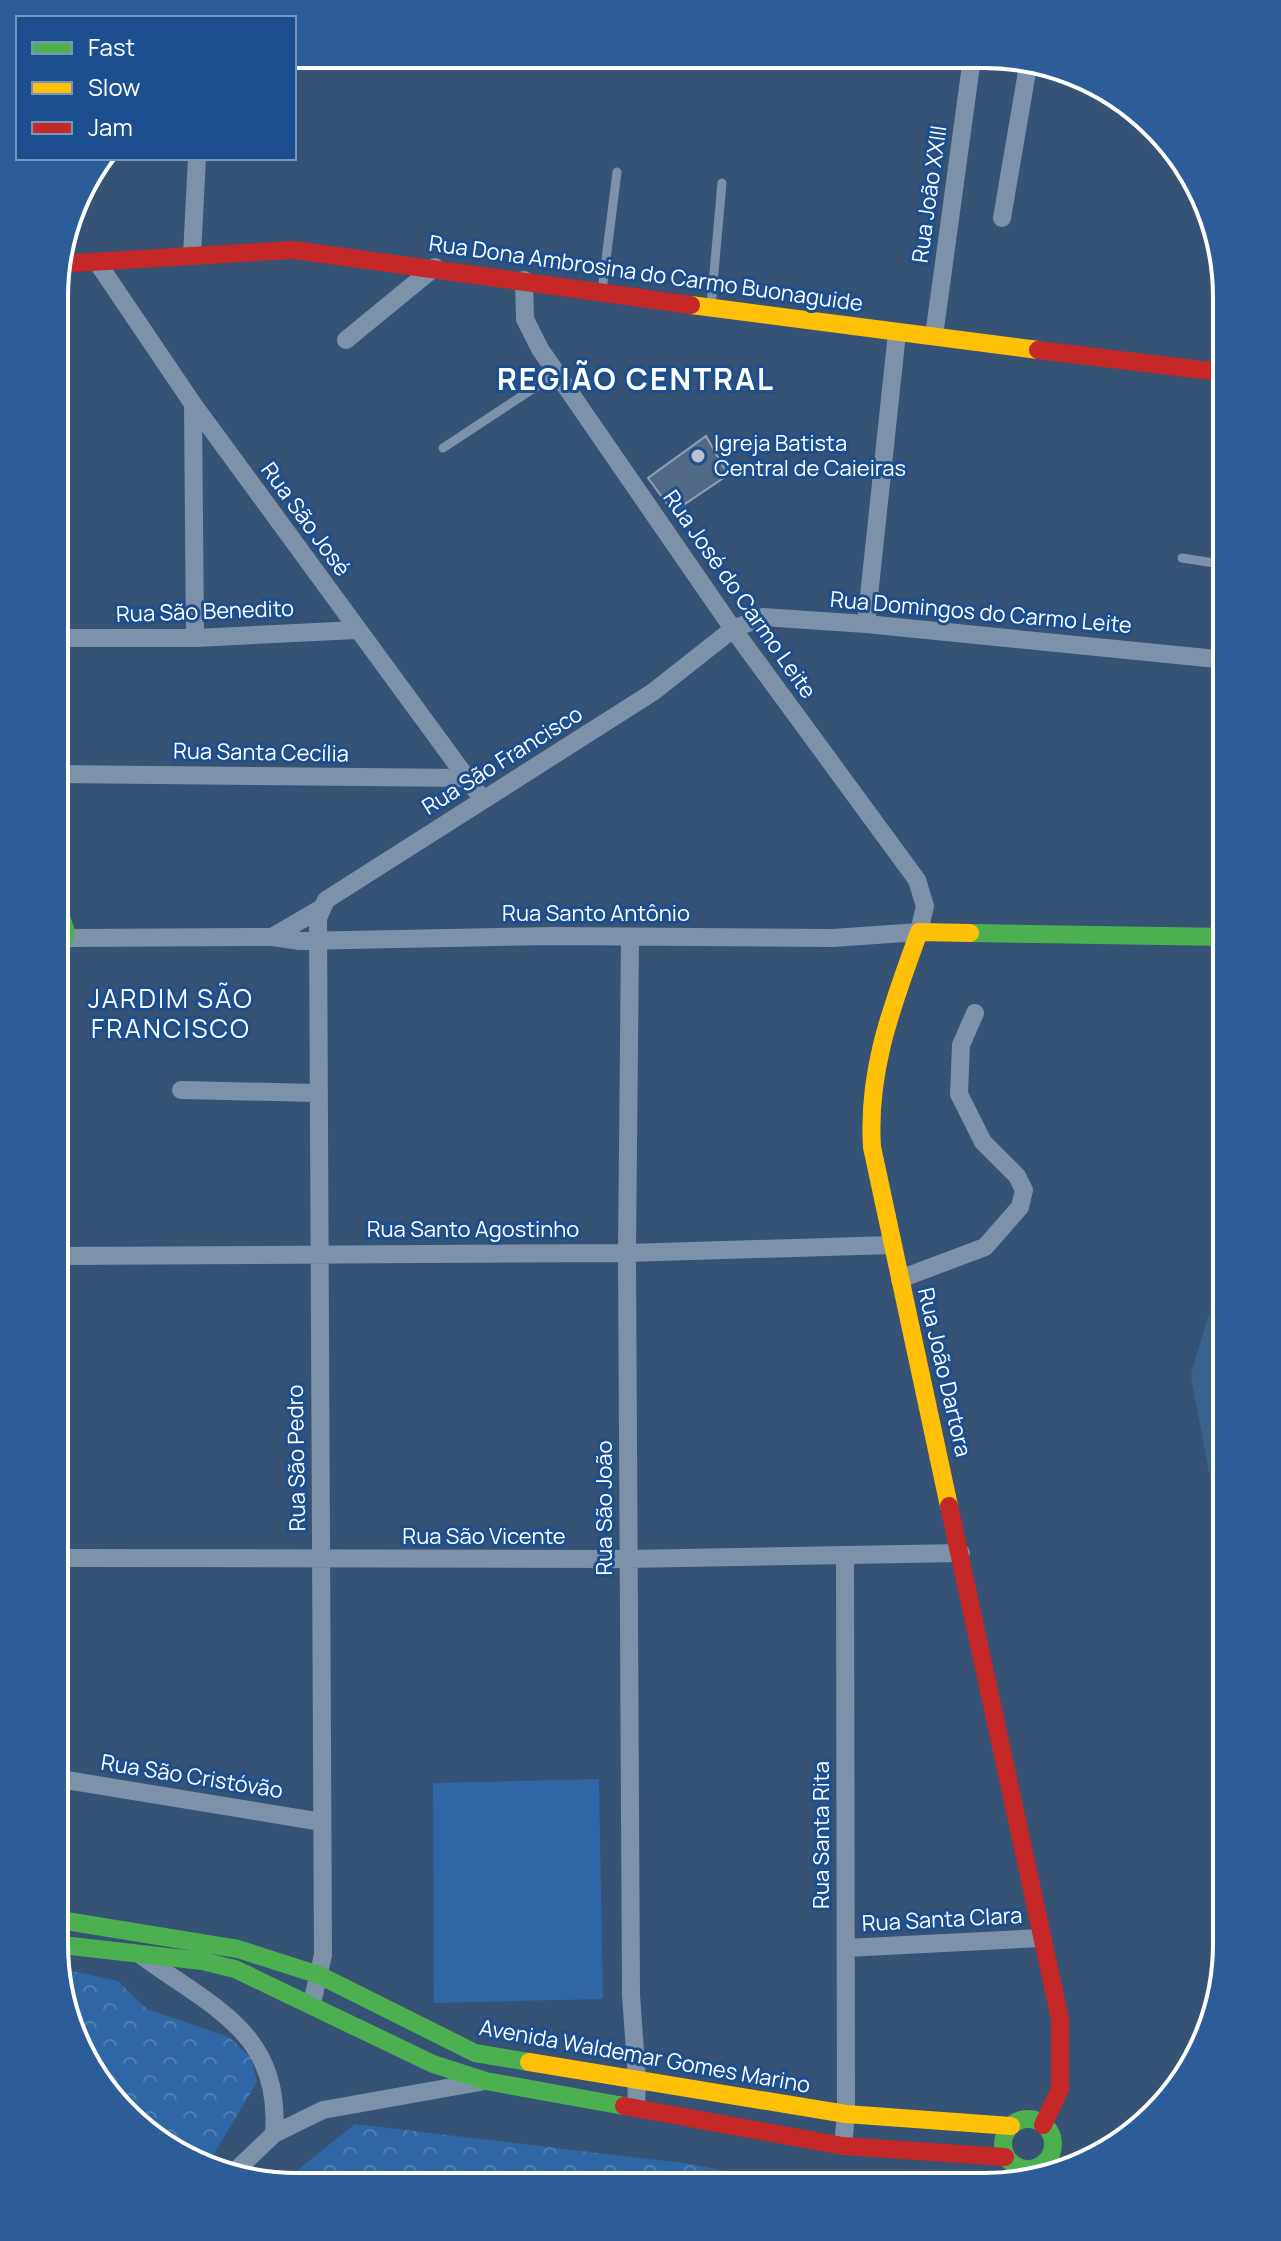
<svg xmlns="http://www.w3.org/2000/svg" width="1281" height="2241" font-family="Manrope,sans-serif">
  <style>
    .forest { fill: url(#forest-crowns) }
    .garden { fill: #2f66a5 }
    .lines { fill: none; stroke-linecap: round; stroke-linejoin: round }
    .river { stroke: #3b618d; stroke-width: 34 }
    .building { fill: #526984; stroke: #92a2b6; stroke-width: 2 }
    .lane { stroke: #7d92a8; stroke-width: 9 }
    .street { stroke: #7d92a8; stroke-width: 18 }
    .fast { stroke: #4caf50; stroke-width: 18 }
    .slow { stroke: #ffc107; stroke-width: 18 }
    .jam { stroke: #c62828; stroke-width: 18 }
    .poi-dot { fill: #b9c2ce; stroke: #1b4f8f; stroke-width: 3 }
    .labels { text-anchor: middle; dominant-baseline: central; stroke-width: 6; stroke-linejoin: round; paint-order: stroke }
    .street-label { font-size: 22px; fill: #fff; stroke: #1b4f8f }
    .poi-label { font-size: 22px; fill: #fff; stroke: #1b4f8f; text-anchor: start }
    .quarter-label { font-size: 26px; letter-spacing: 2px; fill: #fff; stroke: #1b4f8f }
    .district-label { font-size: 30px; font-weight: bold; letter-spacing: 2px; fill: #fff; stroke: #1b4f8f }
    .rim { fill: none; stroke: #fff; stroke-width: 4 }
  </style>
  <defs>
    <pattern id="forest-crowns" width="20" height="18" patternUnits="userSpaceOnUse" patternTransform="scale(2)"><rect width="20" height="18" fill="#2f66a5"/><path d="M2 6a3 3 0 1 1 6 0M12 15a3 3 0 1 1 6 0" fill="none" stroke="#4e7db2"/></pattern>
  </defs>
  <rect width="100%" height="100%" fill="#365274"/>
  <path class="forest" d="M58,1968L118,1981L147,2009L229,2037L252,2059L257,2082L206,2167L190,2162L137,2127L67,2023Z
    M355,2124L691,2164L797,2186L279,2185Z"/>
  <path class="garden" d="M599,1779L603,1999L434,2003L433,1783Z"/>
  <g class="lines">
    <path class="river" d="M1227,1476L1208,1376L1227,1313"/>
  </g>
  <path class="building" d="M706,436L728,475L673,512L648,478Z"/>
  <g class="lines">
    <path class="lane" d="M602,291L617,172
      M711,306L722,183
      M443,448L557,373
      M1182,558L1227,565"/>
    <path class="street" d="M1002,218L1029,60
      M192,255L197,158
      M97,262L193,404L483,800
      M934,336L972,58
      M346,340L435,267
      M193,404L195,638
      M866,624L897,333
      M56,638H195L356,630
      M55,774L466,778
      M272,937L320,909
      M630,937L627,1253L631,1995L637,2079L636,2108
      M66,938L272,937L300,941L552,936L833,938L919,932L925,906L917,880L733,629L540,349L525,319L524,280
      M181,1090L316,1093
      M55,1256L627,1253L892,1245
      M900,1279L985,1247L1020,1207L1024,1190L1017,1176L983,1142L959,1094L961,1045L975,1013
      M54,1558L628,1559L961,1553
      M54,1778L322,1822
      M846,1948L1041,1938
      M142,1956C213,2008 282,2033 274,2134
      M312,2003L323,1955L318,918L326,900L653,692L733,629L763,617L866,624L1227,660
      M843,2146L846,2114L845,1556
      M231,2175L274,2134L323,2110L480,2082"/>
    <path class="fast" d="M55,898L66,932L55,967
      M970,933L1227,937
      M54,1919L238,1949L319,1975L475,2053L529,2062
      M54,1944L202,1961L235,1969L433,2064L486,2081L624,2106
      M1003 2144a25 25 0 1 1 50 0a25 25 0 1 1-50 0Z"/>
    <path class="slow" d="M691,305L1038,350
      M949,1506L872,1147C867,1069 893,1004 919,932L970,933
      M529,2062L846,2114L1011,2126"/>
    <path class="jam" d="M56,264L294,250L691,305
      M1038,350L1227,373
      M949,1506L1060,2019V2089L1043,2125
      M624,2106L843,2146L1005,2157"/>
  </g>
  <circle class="poi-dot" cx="698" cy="456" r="8"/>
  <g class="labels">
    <g class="street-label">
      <text transform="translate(929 194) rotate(-82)">Rua João XXIII</text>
      <text transform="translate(646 273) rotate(8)">Rua Dona Ambrosina do Carmo Buonaguide</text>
      <text transform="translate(306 519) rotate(54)">Rua São José</text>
      <text transform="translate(740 594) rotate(55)">Rua José do Carmo Leite</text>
      <text transform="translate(205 611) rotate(-2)">Rua São Benedito</text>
      <text transform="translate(981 612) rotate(5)">Rua Domingos do Carmo Leite</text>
      <text transform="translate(261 752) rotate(1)">Rua Santa Cecília</text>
      <text transform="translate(502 760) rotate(-32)">Rua São Francisco</text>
      <text x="596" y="913">Rua Santo Antônio</text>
      <text x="473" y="1229">Rua Santo Agostinho</text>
      <text transform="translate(945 1372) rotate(77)">Rua João Dartora</text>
      <text transform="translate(296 1458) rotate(-91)">Rua São Pedro</text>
      <text transform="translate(604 1508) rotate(-90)">Rua São João</text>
      <text x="484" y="1536">Rua São Vicente</text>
      <text transform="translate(192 1776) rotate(9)">Rua São Cristóvão</text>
      <text transform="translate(821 1835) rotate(-90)">Rua Santa Rita</text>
      <text transform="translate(942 1919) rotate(-3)">Rua Santa Clara</text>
      <text transform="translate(645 2056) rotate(10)">Avenida Waldemar Gomes Marino</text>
    </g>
    <g class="poi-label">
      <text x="714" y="443">Igreja Batista<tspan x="714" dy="25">Central de Caieiras</tspan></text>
    </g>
    <g class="quarter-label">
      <text x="171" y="998">JARDIM SÃO<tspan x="171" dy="30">FRANCISCO</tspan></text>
    </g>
    <g class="district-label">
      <text x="636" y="378">REGIÃO CENTRAL</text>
    </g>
  </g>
  <path d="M0 0H1281V2241H0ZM297 68H984A229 229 0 0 1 1213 297V1944A229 229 0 0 1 984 2173H297A229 229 0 0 1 68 1944V297A229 229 0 0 1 297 68Z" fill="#2d5d98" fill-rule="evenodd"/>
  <path class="rim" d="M297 68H984A229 229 0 0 1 1213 297V1944A229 229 0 0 1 984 2173H297A229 229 0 0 1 68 1944V297A229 229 0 0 1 297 68Z"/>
  <rect x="16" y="16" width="280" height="144" fill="#1b4f8f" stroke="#7695bc" stroke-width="2"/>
  <rect x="32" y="42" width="40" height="12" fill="#4caf50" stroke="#7695bc" stroke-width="2"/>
  <text x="88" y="56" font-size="24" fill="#ffffff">Fast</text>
  <rect x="32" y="82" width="40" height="12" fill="#ffc107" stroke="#7695bc" stroke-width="2"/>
  <text x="88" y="96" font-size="24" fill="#ffffff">Slow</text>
  <rect x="32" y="122" width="40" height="12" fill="#c62828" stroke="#7695bc" stroke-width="2"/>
  <text x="88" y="136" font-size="24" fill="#ffffff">Jam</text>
</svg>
